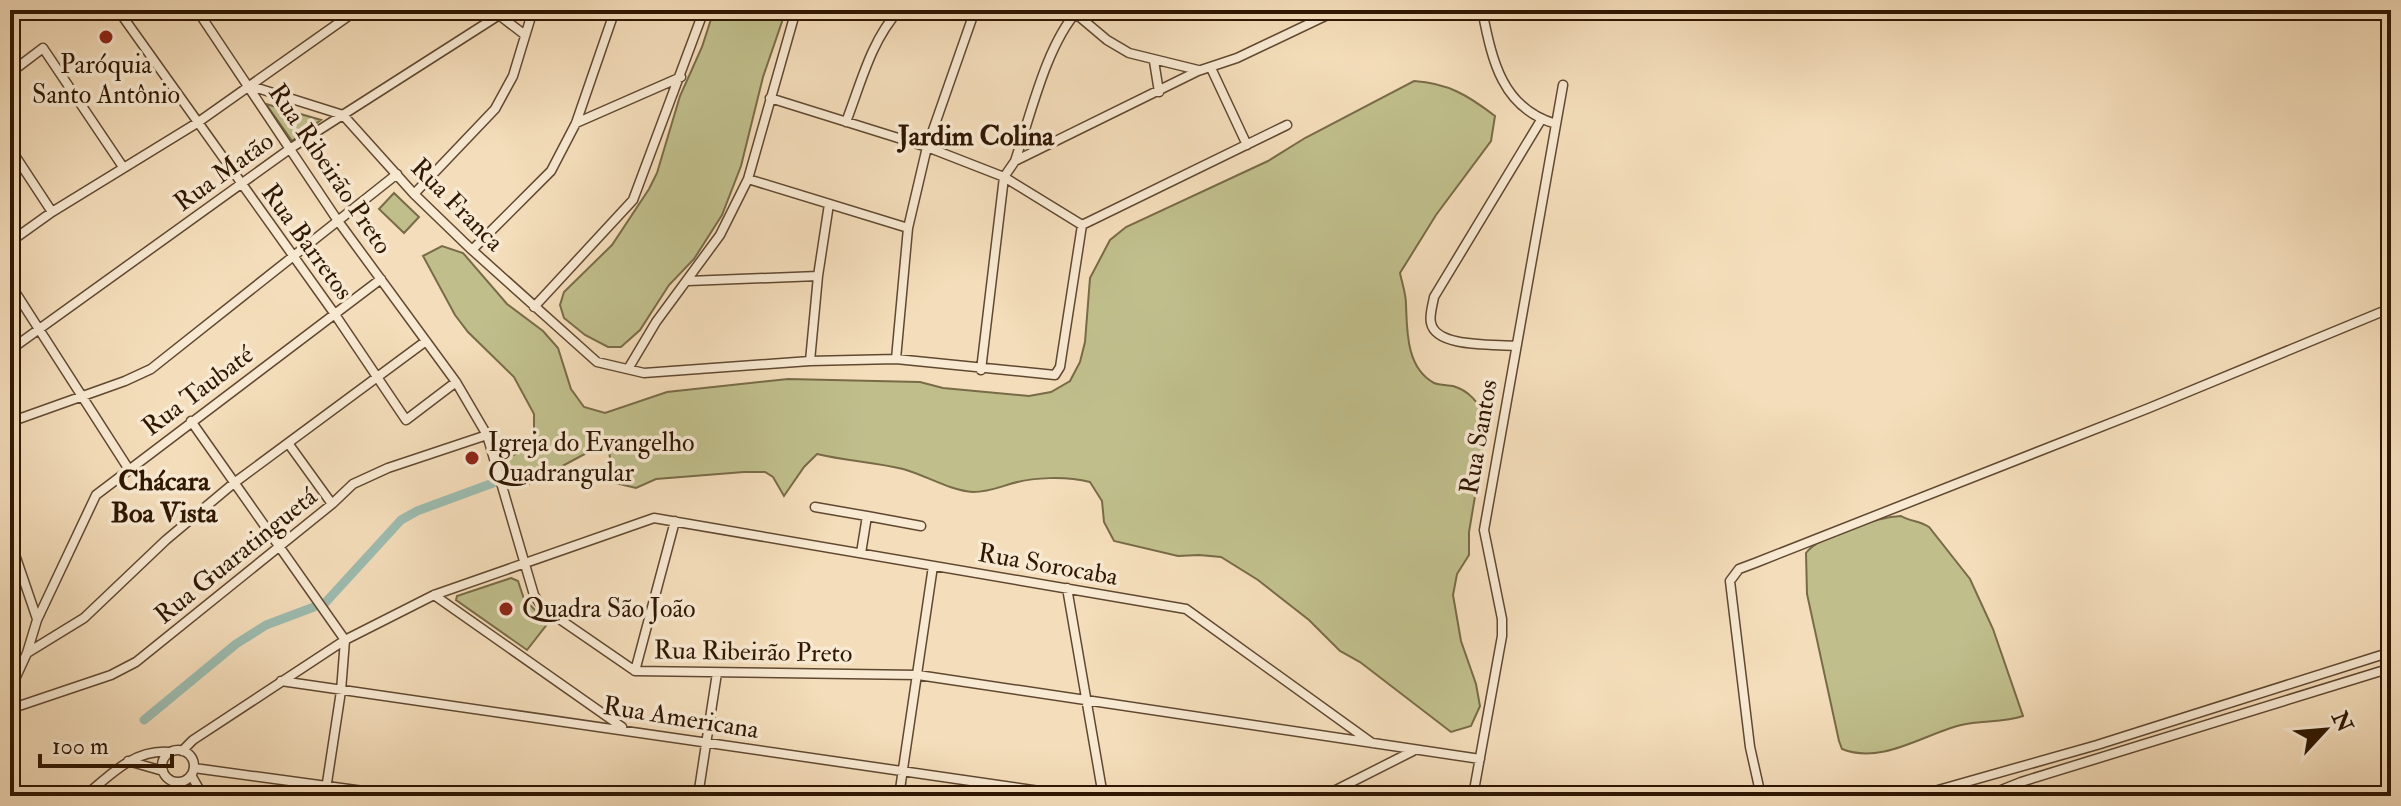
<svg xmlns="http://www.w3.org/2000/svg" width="2401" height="806" font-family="'IM FELL Double Pica',serif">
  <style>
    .green { fill: #c0bf8c; stroke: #786b47; stroke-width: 2 }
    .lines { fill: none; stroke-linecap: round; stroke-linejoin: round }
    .canal { stroke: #9cbcb0; stroke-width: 9 }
    .street-casing { stroke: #604830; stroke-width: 11 }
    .street { stroke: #f8e9d2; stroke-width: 8 }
    .poi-dot { fill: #8f2418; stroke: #f8e9d2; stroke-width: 3 }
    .labels { text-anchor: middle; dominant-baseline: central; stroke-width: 7; stroke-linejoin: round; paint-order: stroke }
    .poi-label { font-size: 26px; fill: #2f1702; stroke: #f8e9d2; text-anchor: start }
    .street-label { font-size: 26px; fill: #2f1702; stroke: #f8e9d2 }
    .neighbourhood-label { font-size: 28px; font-weight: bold; fill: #2f1702; stroke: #f8e9d2 }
  </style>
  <rect width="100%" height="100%" fill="#f4ddba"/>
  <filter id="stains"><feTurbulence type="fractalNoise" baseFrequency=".0025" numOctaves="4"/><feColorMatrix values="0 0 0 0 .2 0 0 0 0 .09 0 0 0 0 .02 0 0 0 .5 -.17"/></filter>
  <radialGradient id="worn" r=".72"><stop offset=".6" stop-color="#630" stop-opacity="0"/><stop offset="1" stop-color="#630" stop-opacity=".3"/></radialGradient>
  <path class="green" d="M714,10H786L763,77L741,166L722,215L694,259L669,285L640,330L621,347H608L585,335L564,318L560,305L564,292L612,245L649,189L657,173L680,96L702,47Z
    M1414,81C1448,83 1469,96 1495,116L1491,141L1436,215L1400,273C1402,283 1406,294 1406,304C1407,330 1406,368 1434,383C1439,385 1447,385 1453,386C1471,391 1479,405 1488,419L1469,532V555L1457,574L1453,595L1461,641L1476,684L1480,706L1471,726L1451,732L1360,662L1340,651L1309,620L1258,580L1221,557L1199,555L1178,556L1114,541L1104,522L1102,501L1090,482C1066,476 1033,477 1010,484C997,488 987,492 973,492C951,491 925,475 903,469C874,462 846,461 817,454L804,467L784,496L773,477L765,472H744L656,479L636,488L615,483L607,442L527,485L509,487L502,461L520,452L534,436V414L514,377L468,332L455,315L423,256L442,246L463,253L507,304L543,331L558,348L571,389L584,407L605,413L667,392L788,379L920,382L943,388L1029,396L1051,392L1070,381L1080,362L1085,342L1090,278L1110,240L1126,227L1268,161L1305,138Z
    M266,104L321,120L292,141Z
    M394,193L419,217L404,233L379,209Z
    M1901,516C1911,522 1919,520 1929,527L1970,579L1993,629L2023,716C2004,723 1981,720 1961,725C1924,734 1882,765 1842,749L1839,741L1807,594L1806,553C1818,536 1879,517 1901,516Z
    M511,578L518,581L524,599L548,623L527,650L456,600L457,596Z"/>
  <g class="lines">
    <path class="canal" d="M507,478L515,475
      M325,603L401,520L417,511L493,483
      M144,720L236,644L266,625L314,607"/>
    <g class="street-casing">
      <path id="street" d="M118,10L334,313L406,420L456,382
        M197,10L338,221L456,382L487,435L534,595L542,607L635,671L918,675L1480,759
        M1482,10C1492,59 1501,108 1556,124
        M1075,13L1107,40L1129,53L1198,70
        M499,15L525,35
        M10,16L27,10
        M1154,61L1159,92
        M1211,68L1247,145
        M10,73L43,48L123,167
        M251,86L343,115L414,194L472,250L597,362L644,373L810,361L896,359L1055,375L1060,367L1082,225
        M770,98L927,147L1004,177L1082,225
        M846,122C861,83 871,41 899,10
        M576,123L681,77
        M10,148L52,212
        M1015,161L1198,71L1237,58L1338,10
        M748,179L908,228
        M414,194L495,109L513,76L533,10
        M1082,225L1287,125
        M10,242L52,212L197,123L357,10
        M472,250L551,171L576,123L615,10
        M688,281L818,276
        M10,284L128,468
        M534,307L633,200L704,10
        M1515,346C1494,344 1436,348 1431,323C1429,315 1433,304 1434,297L1541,120
        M10,350L291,148L507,10
        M896,359L908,228L927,147L975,10
        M810,361L818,276L829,204
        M628,369L656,322L720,235L748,179L796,10
        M981,370L1004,177L1015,161C1031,114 1046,46 1078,10
        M191,421L345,640
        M10,422L125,381L151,369L397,174
        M288,443L332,504
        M815,507L867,516L861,553
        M867,516L921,526
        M10,540L37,619
        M1067,588L1103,796
        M434,595L622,727
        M27,653L84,618L166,540L234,483L426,341
        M635,671L675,521
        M281,681L1074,796
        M10,690L27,653L37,620L96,495L381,279
        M10,709L111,675L136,662L332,504L353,484L388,468L487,435
        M162 766a16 16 0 1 1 32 0a16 16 0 1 1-32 0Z
        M182,751L193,740L345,640L434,595L654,518L1186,609L1372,743
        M128,761L163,771
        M194,768L400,796
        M191,775L203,796
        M85,796C110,775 134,749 169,752
        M325,796L341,691L345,640
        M698,796L717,673
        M899,796L933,566
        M1324,796L1413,751
        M1473,796L1502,636V619L1484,530L1563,85
        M1761,796L1750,747L1730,581L1739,569L1755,563L2149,408L2391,308
        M1917,796L2097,745L2391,652
        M1986,796L2021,782L2391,668"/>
    </g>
    <use href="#street" class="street"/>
  </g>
  <g class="poi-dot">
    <circle cx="106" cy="37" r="8"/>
    <circle cx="472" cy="458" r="8"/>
    <circle cx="506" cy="609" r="8"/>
  </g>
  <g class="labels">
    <g class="poi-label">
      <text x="106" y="65" text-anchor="middle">Paróquia<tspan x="106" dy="30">Santo Antônio</tspan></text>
      <text x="488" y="443">Igreja do Evangelho<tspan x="488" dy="30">Quadrangular</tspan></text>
      <text x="522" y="609">Quadra São João</text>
    </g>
    <g class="street-label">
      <text transform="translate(330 169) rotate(56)">Rua Ribeirão Preto</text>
      <text transform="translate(224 172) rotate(-36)">Rua Matão</text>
      <text transform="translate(457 205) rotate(45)">Rua Franca</text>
      <text transform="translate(307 242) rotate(54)">Rua Barretos</text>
      <text transform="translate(198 391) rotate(-37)">Rua Taubaté</text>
      <text transform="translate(1479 437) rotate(-80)">Rua Santos</text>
      <text transform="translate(236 556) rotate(-39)">Rua Guaratinguetá</text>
      <text transform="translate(1048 565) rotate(10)">Rua Sorocaba</text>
      <text transform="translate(753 652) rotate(1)">Rua Ribeirão Preto</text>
      <text transform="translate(681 718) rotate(9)">Rua Americana</text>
    </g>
    <g class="neighbourhood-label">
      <text x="976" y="136">Jardim Colina</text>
      <text x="164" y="481">Chácara<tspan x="164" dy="32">Boa Vista</tspan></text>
    </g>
  </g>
  <rect width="2401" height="806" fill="none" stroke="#f4ddba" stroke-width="40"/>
  <rect x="12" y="12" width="2377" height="782" fill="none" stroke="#2f1702" stroke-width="4"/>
  <rect x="20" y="20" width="2361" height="766" fill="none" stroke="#2f1702" stroke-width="2"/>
  <g transform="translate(2325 730) rotate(64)" stroke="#f8e9d2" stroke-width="6" paint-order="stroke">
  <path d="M0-6L14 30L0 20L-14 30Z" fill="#2f1702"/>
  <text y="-12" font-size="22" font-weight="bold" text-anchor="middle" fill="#2f1702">N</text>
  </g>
  <path d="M40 754v12h132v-12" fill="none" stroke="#2f1702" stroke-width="4"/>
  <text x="52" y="754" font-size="24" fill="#2f1702" stroke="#f8e9d2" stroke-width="6" paint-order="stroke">100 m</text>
  <rect width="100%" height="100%" filter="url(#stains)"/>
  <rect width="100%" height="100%" fill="url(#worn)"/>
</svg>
